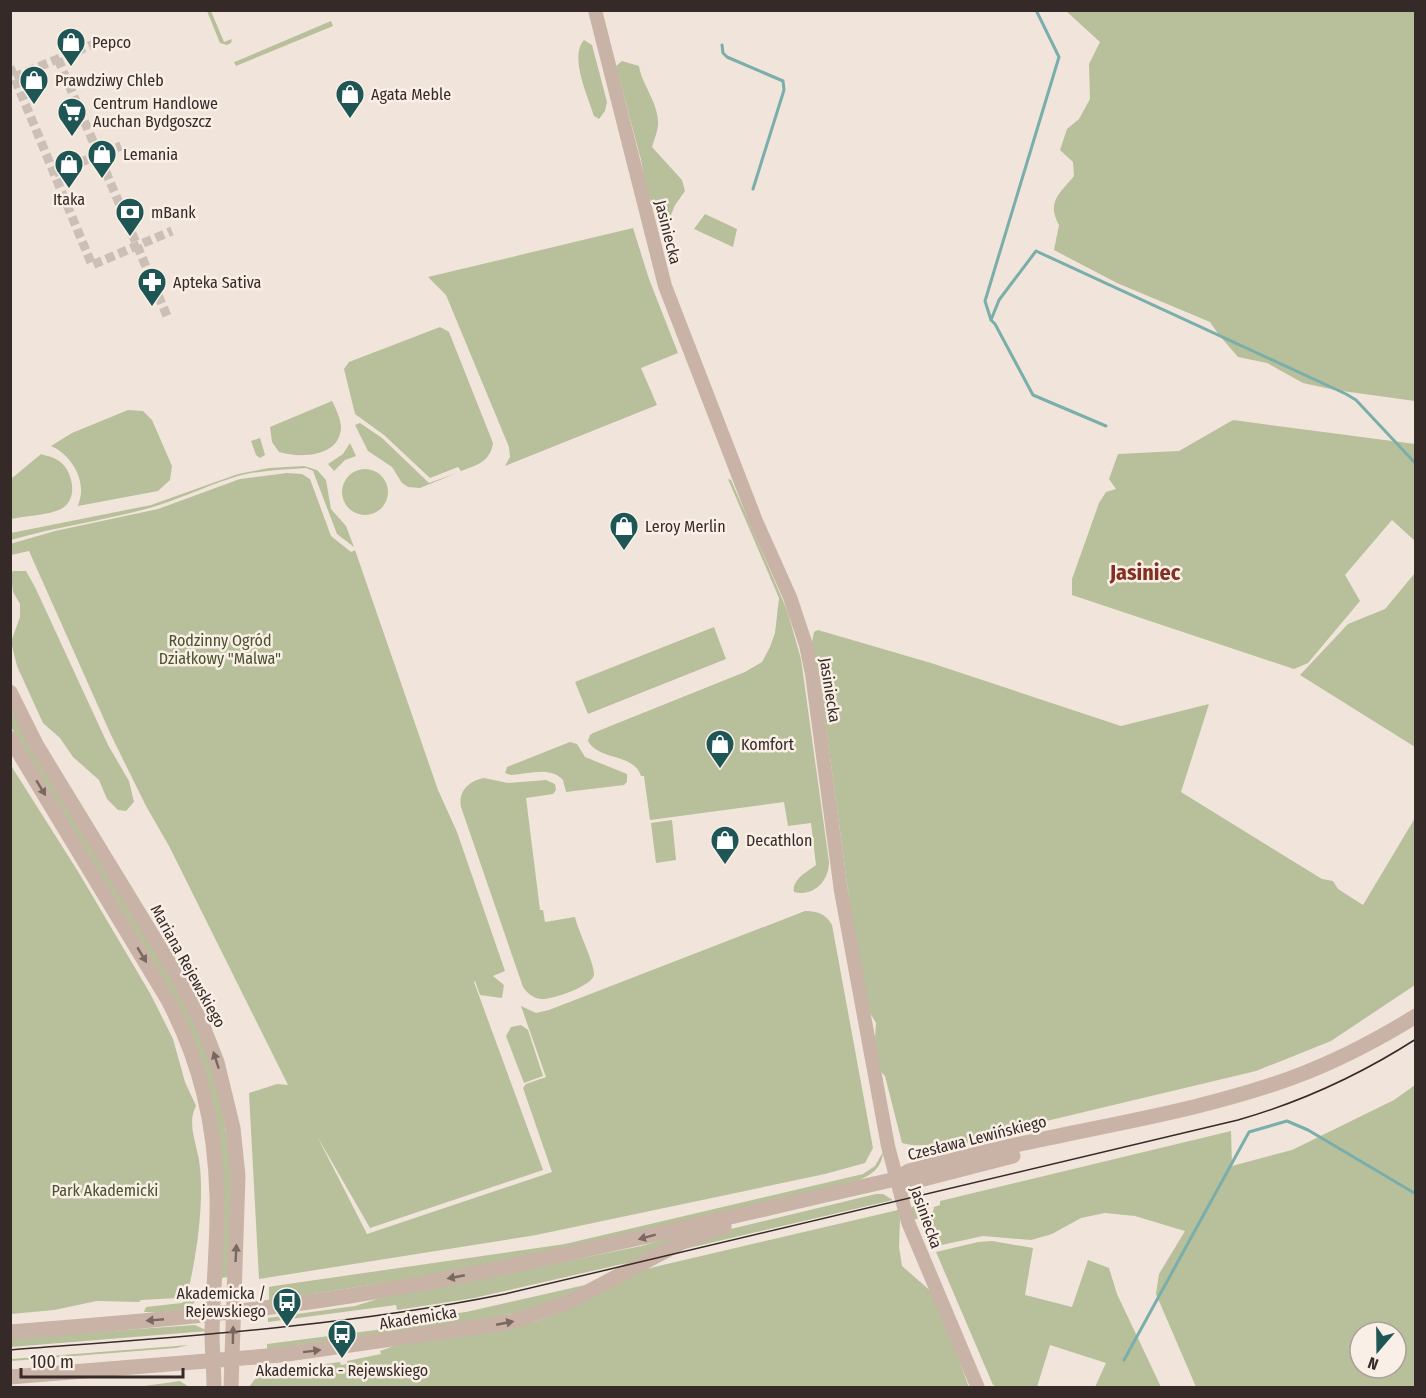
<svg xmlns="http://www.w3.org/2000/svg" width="1426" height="1398" font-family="'Fira Sans Condensed',sans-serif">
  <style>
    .green { fill: #b7c09a; fill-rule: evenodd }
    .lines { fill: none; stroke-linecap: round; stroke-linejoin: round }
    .stream { stroke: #79aeab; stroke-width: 3 }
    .pedestrian-tunnel { stroke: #cbbfb6; stroke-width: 9; stroke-dasharray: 9 4.5; stroke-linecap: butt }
    .minor { stroke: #c9b3a6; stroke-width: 14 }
    .tertiary { stroke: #c9b3a6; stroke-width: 15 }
    .tram { stroke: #352a27; stroke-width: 1.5 }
    .oneway { fill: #786860 }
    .labels { text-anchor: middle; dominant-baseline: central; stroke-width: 5; stroke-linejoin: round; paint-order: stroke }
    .poi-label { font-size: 16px; fill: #352a27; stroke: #f9efe6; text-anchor: start }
    .street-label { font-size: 16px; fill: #352a27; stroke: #f9efe6 }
    .park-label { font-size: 16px; fill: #48532b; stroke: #f9efe6 }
    .district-label { font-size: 22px; font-weight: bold; fill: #832f21; stroke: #f9efe6 }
  </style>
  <rect width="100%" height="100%" fill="#f1e4da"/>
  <path class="green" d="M207,11H211L224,42L232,39L231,43L227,45L220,43Z
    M1066,11H1415V401L1335,390L1303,383L1267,363L1238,357L1219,335L1210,322L1117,283L1054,250L1059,225C1046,202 1060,193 1074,176L1073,162L1060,150L1067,129L1079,119L1090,99L1089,64L1100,42Z
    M331,21L333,26L236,66L234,62L237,61Z
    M584,40L592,45L607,102L605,111L599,119L594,116C588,96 569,57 584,40Z
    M622,61L639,66C642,85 659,104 658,124C658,131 654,140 652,147L682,180L685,191L675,205L671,215H660L647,194L641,160L616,66Z
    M705,214L737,229L733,247L694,229Z
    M633,228L649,279L678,353L641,368L657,405L505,466L510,457L509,447L446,295L428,277Z
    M440,327L449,332L493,443C490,462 477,465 461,471L458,467L430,478L384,435L355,414L344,369L349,362Z
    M332,401C336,409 341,419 341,428C339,458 299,458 279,452L272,442L270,427Z
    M128,410L143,411L152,420L172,466L170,480L158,491L78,506C79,502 81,497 81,492C82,473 68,453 51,446L72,433Z
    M1233,420L1415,444V541L1392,520L1345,575L1360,601L1308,663L1294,669L1072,595V579L1099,503L1106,492L1116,489L1109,479L1118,454L1179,451Z
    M360,423L382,438L429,483L457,473L420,488L408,487L402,483L392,467L368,451L355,425Z
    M260,438L265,455L260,458L256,455L251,441Z
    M350,443L356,456L345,460L334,471L328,464L343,454Z
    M41,454C47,456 54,457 59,461C73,470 79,500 61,509C49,515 25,516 11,519V479Z
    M304,466L317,470L326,480L331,509L346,526L354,547L337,534L313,471L306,468C281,470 256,470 232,478C203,487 176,501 146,509C101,521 55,527 11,540V533L151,505L238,474L269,468Z
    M342 492a23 23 0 1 1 46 0a23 23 0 1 1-46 0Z
    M287,473L302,474L310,479L331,536L351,552L355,550L438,790L457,832L505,971L493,976L504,985L502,998L480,995L475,981L474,982L543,1170L370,1228L317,1136L367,1234L552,1172L523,1088L526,1084L546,1077L521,1006L536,1013L549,1010L805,911C818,911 826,914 832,925L873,1148L865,1163L825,1174L536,1235L259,1279L249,1093L277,1084L288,1085L169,846L146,806L111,735L29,551L11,555L10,544L55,531L158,509L240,479Z
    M728,479L731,480L787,610L801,659L829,862C829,881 814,897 794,892C792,879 807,872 816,865L811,823L788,826L784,802L650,820L644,776H641C634,753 599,761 588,741L590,735L593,733L745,672L762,662L770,647L775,633L779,598Z
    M13,571H26L35,587L108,745L129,781L134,802L126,811L118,810L107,799L99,780L73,757L60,738L43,723L17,666L11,642L20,617V604L13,592L11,574Z
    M1415,573V747L1300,675L1348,624L1385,609Z
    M714,627L726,659L588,714L575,682Z
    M818,630L931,663L1121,726L1209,704L1181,792L1322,879L1333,881L1338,889L1363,905L1415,818V985L1331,1041L1256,1071L1013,1129L959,1145C940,1141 921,1149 902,1143L885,1076L880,1071L875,1038L876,1023L866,1006L854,935L826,727L811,647L814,632Z
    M11,711L177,988L203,1040L221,1100L231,1166L229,1277L220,1278L214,1106C197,1029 157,968 117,902C81,844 46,785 11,727Z
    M570,742L577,744L585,757L627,774V782L624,785L566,792L563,780C550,766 528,774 511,775L505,773L507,767Z
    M10,764L79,873L151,995L173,1039L185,1082L196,1106C187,1122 196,1142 199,1160C205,1197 197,1255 188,1291L178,1298L141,1300L139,1302L97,1301L54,1310L11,1314Z
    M484,778L508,783L546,780L555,784L556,790L553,794L526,798L540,910H543L545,922L575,917C578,931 595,964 594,975C592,986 552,1000 541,999C533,998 528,994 523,987L461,807C458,791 469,781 484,778Z
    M672,820L676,860L656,863L651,823Z
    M521,1025L528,1030L543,1076L524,1083L506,1036L511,1027Z
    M1415,1085V1387H1196L1156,1294L1159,1274L1185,1231L1178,1229L1135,1216L1105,1213L1081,1218L1052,1234L1031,1240L983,1236L937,1246L934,1245C925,1232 931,1222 934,1207L940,1205V1201L1231,1131L1232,1166L1292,1150L1394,1100ZM1360,1332H1396V1368H1360Z
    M883,1152C882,1168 871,1176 856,1181L636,1234L440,1274L269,1301V1287L274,1286L565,1244L863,1174L875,1166Z
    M876,1194H883L893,1200L672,1252L714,1233Z
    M927,1203L929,1209L926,1216L913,1220L908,1208Z
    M898,1210L900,1219L899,1247L902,1266L934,1294L969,1387L245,1388L249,1387L261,1371L268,1366H310L340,1362L341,1365L347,1364V1361L381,1354L380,1351L394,1346L534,1322L562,1312L633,1272Z
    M711,1226L640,1260L474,1298L397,1310L396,1305L268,1322V1318L355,1306L387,1296L461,1283L641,1246Z
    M992,1241L1033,1248L1025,1295L1072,1307L1088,1260L1109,1268L1117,1294L1161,1387H1095L1106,1363L1050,1345L1037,1387H999L993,1385L936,1252L978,1242Z
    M585,1285L581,1292L546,1308L418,1331L267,1350V1344L399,1327V1321L466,1312Z
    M196,1292H200C191,1317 166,1312 144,1312L146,1307L182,1303Z
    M195,1325L208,1331L11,1347V1338Z
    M189,1345L176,1348L11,1361V1359Z
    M180,1381L189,1387H140L144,1386Z"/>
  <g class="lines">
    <path class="stream" d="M1036,10L1059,57L985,301L991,320L995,324L1033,395L1106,426
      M722,45L723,53L727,57L783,81L784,90L753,189
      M991,320L999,300L1036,251L1346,394L1356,400L1416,464
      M1124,1360L1249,1132L1287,1121L1308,1130L1416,1194"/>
    <path class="pedestrian-tunnel" d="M58,59L167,316
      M10,67L92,265L172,231
      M14,77L94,44
      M54,173L121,146"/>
    <path class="minor" d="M595,10L665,286L756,521L790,597L806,645L812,674L841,891L888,1146L908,1222L978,1388"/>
    <path class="tertiary" d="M10,692L37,746L176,974L202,1024L217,1062L233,1128L238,1176L231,1388
      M10,738L168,1000C201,1063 215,1125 217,1196C218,1242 213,1288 212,1333C212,1351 214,1369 214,1388
      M896,1179L912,1182L1013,1156
      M10,1332C136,1322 261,1312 385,1290C557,1260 726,1217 896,1179L909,1171L924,1167C962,1158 1000,1148 1039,1140C1123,1122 1213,1107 1294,1077C1337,1061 1377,1040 1416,1016
      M10,1377L280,1355L511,1322L567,1303L684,1241L724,1227"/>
    <path class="tram" d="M10,1350C176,1337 342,1327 505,1294L1238,1120C1301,1102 1360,1075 1416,1039"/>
  </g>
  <defs><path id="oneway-solid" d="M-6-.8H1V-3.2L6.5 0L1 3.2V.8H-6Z" transform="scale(1.5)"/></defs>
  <g class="oneway">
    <use href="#oneway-solid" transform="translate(41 788) rotate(59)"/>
    <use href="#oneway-solid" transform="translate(142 955) rotate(59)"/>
    <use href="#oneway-solid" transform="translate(216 1060) rotate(-108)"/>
    <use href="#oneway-solid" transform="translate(647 1237) rotate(165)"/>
    <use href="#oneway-solid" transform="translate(236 1253) rotate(-87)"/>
    <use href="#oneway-solid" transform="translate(456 1277) rotate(169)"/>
    <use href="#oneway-solid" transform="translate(155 1320) rotate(175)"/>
    <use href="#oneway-solid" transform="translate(505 1323) rotate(-11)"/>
    <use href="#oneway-solid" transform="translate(233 1335) rotate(-89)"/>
    <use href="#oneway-solid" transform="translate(312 1351) rotate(-7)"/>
  </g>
  <defs>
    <g id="shop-pin" transform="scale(1.5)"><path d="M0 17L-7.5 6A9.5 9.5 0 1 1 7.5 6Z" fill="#1d5654" stroke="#f9efe6"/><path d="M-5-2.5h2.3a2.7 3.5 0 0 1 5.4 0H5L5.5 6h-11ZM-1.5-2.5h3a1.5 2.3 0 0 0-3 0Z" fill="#fff"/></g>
    <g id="supermarket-pin" transform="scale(1.5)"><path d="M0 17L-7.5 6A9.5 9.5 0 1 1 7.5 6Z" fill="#1d5654" stroke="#f9efe6"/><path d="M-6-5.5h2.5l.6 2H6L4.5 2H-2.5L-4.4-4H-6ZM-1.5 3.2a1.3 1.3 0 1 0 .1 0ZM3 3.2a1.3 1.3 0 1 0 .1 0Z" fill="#fff"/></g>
    <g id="bank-pin" transform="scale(1.5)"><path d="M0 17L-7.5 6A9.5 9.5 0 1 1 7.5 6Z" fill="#1d5654" stroke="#f9efe6"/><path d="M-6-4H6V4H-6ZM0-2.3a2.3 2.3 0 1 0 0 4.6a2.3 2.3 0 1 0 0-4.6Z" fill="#fff"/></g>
    <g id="pharmacy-pin" transform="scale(1.5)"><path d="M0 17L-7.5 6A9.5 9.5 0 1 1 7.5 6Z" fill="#1d5654" stroke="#f9efe6"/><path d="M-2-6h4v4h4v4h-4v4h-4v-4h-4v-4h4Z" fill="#fff"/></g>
    <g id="bus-pin" transform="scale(1.5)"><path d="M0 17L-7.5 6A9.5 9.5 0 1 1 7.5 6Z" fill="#1d5654" stroke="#f9efe6"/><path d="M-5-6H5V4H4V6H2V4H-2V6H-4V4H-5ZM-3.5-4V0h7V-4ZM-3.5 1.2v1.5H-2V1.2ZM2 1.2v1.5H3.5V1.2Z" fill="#fff"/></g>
  </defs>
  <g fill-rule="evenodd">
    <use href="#shop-pin" x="71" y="42"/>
    <use href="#shop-pin" x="34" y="80"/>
    <use href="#shop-pin" x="350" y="94"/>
    <use href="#supermarket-pin" x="72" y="112"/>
    <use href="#shop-pin" x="102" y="154"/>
    <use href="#shop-pin" x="69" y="164"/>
    <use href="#bank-pin" x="130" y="212"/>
    <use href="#pharmacy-pin" x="152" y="282"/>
    <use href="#shop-pin" x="624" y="526"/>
    <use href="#shop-pin" x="720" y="744"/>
    <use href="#shop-pin" x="725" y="840"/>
    <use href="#bus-pin" x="287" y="1302"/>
    <use href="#bus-pin" x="342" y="1334"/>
  </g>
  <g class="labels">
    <g class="poi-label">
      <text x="92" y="42">Pepco</text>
      <text x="55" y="80">Prawdziwy Chleb</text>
      <text x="371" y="94">Agata Meble</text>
      <text x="93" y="103">Centrum Handlowe<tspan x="93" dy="18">Auchan Bydgoszcz</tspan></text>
      <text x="123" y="154">Lemania</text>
      <text x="69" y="199" text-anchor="middle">Itaka</text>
      <text x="151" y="212">mBank</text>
      <text x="173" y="282">Apteka Sativa</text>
      <text x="645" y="526">Leroy Merlin</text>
      <text x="741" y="744">Komfort</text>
      <text x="746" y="840">Decathlon</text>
      <text x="266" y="1293" text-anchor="end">Akademicka /<tspan x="266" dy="18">Rejewskiego</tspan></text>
      <text x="342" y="1370" text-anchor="middle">Akademicka - Rejewskiego</text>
    </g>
    <g class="street-label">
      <text transform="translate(668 232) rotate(76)">Jasiniecka</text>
      <text transform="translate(830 690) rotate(81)">Jasiniecka</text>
      <text transform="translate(188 966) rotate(61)">Mariana Rejewskiego</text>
      <text transform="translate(977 1138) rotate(-14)">Czesława Lewińskiego</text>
      <text transform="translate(926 1217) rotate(70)">Jasiniecka</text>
      <text transform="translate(418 1318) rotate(-9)">Akademicka</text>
    </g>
    <g class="park-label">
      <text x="220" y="640">Rodzinny Ogród<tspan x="220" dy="18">Działkowy "Malwa"</tspan></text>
      <text x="105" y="1190">Park Akademicki</text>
    </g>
    <g class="district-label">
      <text x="1145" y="572">Jasiniec</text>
    </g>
  </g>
  <rect width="1426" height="1398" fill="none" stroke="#352a27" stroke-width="24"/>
  <g transform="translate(1378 1350) rotate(200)"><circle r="28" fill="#f9efe6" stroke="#aba09a" stroke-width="1.5"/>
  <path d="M0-4.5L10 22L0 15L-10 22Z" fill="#1d5654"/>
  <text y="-9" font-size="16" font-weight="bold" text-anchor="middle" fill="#352a27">N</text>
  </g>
  <path d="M21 1368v9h162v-9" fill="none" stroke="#352a27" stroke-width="3"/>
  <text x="30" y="1368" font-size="18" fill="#352a27" stroke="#f9efe6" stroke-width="4.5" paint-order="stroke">100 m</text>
</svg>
